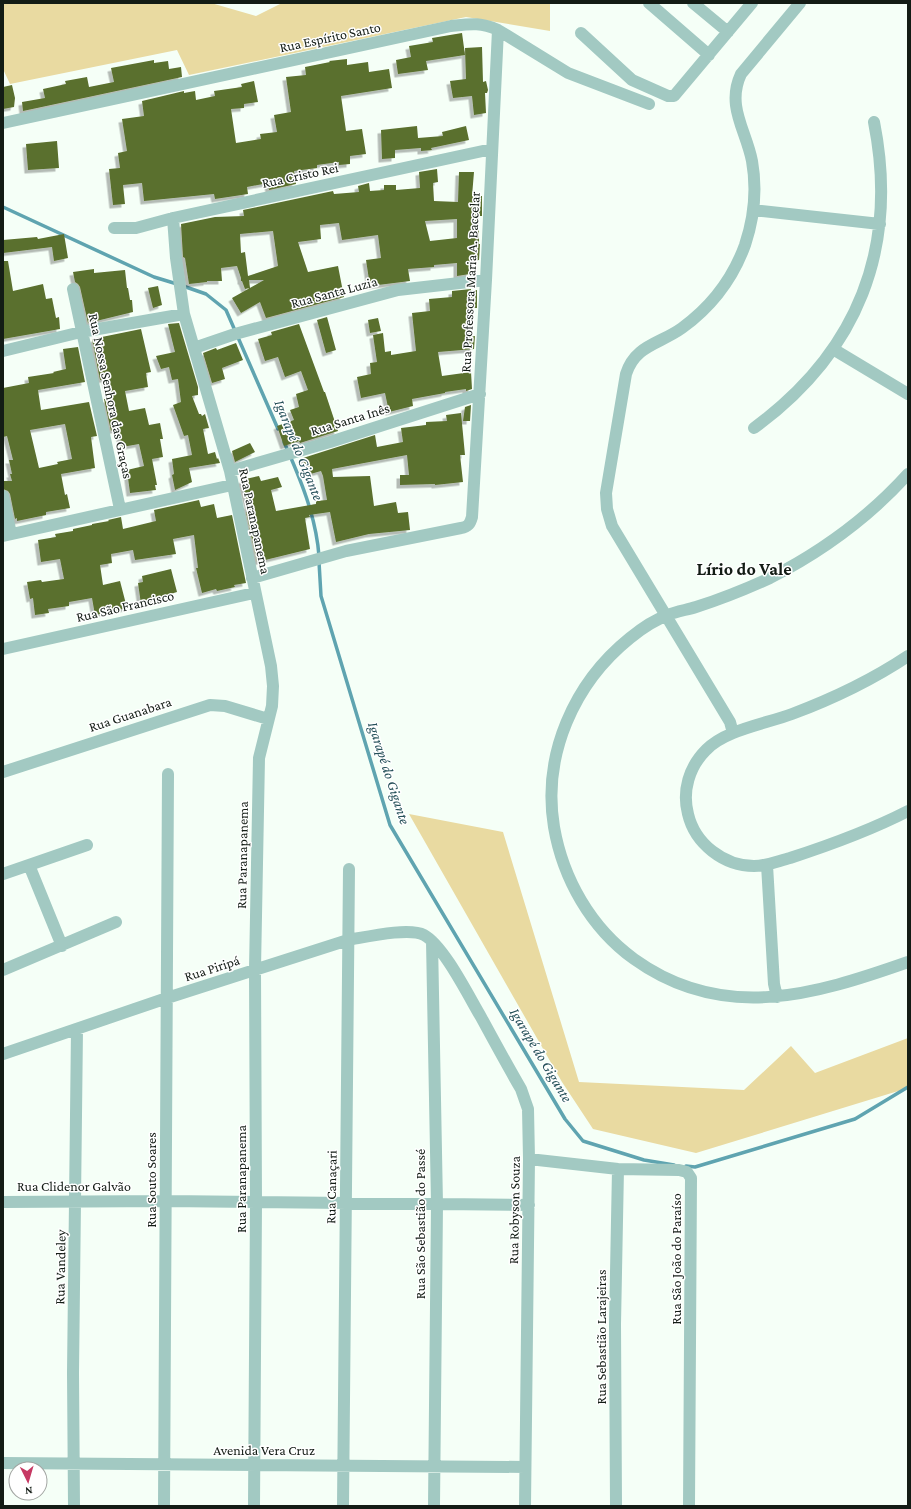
<svg xmlns="http://www.w3.org/2000/svg" width="911" height="1509" font-family="'Crimson Pro',serif">
  <style>
    .green { fill: #e9daa1 }
    .lines { fill: none; stroke-linecap: round; stroke-linejoin: round }
    .stream { stroke: #5fa4b0; stroke-width: 3.5 }
    .building { fill: #5a6f2d; fill-rule: evenodd; filter: url(#shadow) }
    .minor { stroke: #a2c9c2; stroke-width: 12 }
    .labels { text-anchor: middle; dominant-baseline: central; stroke-width: 3; stroke-linejoin: round; paint-order: stroke }
    .street-label { font-size: 14px; fill: #131c15; stroke: #fff }
    .water-label { font-size: 15px; font-style: italic; fill: #255059; stroke: #fff }
    .district-label { font-size: 18px; font-weight: bold; fill: #131c15; stroke: #fff }
  </style>
  <defs>
    <filter id="shadow"><feDropShadow dx="-3.5" dy="3.5" stdDeviation="0" flood-color="#0004"/></filter>
  </defs>
  <rect width="100%" height="100%" fill="#f5fff7"/>
  <path class="green" d="M3,3H211L256,16L282,3H550V31L466,17L189,75L177,50L10,84L3,69Z
    M409,814L503,832L579,1082L744,1090L791,1046L815,1073L908,1038V1088L696,1153L593,1129L562,1082Z"/>
  <g class="lines">
    <path class="stream" d="M3,207L154,277L177,284
      M183,286L206,294L226,310L278,429
      M284,442C300,478 316,516 319,556
      M319,562L321,596L390,825L565,1119L583,1141L644,1160L674,1165
      M686,1166L695,1167L855,1119L908,1087"/>
  </g>
  <path class="building" d="M462,33L465,55L426,61L428,70L398,74L396,60L411,57L409,46L433,42L432,38Z
    M482,47L483,82L486,81L488,90L487,93H485L486,113L474,115L472,96L453,98L450,81L466,79L465,48Z
    M347,59V65L368,62L369,72L389,69L392,88L341,96L346,131L362,129L366,154L350,156V164L339,165V162L317,165V168L294,171L296,184L269,190L268,183L247,187L248,194L215,199L214,194L144,201L142,183L123,185L125,204L113,205L109,169L120,168L118,153L127,151L122,119L144,116L142,101L184,91V93L195,91L196,100L215,96L214,91L242,87L241,84L254,81L258,102L244,104V108L231,109L236,143L261,139L260,134L277,132L274,115L291,112L286,77L306,75L305,67L330,62L329,61Z
    M154,60V63L168,61L169,69L181,67L182,77L23,111L22,102L45,98L43,89L66,84L65,81L87,77L89,87L114,82L111,68Z
    M12,85L15,98L14,107L3,109V87Z
    M417,126L418,138L443,136L442,132L466,126L469,140L431,148L432,150L421,151V148L395,150V158L382,159L381,130Z
    M57,141L59,168L28,170L26,144Z
    M437,169L438,182L433,183L434,201L458,202L459,172H474L472,196H482V216H479V244H480L479,260L470,261V274L457,276V263L434,265V267L408,269L410,281L370,286L366,260L381,258L378,235L342,240L339,223L320,225L321,239L298,242L308,272L338,266L344,297L266,318L260,302L241,313L232,298L264,280H249L250,288L245,289L242,281H241V278L237,266L221,268L222,281H207V282L189,284L185,258L183,257L181,224L215,217L244,216L243,210L333,191L334,194L359,192L358,186L369,183L370,191L384,190V185H396V190L420,188L419,172ZM457,219V238L430,241L425,221ZM273,231L278,266L248,276L245,252L241,253L240,234Z
    M64,234L68,258L54,261L52,247L3,253V240L37,237L38,239Z
    M3,261H8L13,291L43,284L46,299L52,298L56,318L59,317L60,329L3,339Z
    M94,269V273L125,270L127,288H128L130,300H132L133,312L88,323L80,287L78,284L75,282L73,272Z
    M158,286L162,305L153,308L148,288Z
    M471,289V291L477,290V308H468L470,337L475,336L474,349L438,352L442,376L471,372L472,389L466,391V389L445,392V393L412,399L413,406L389,412L385,393L361,398L357,377L371,374L370,363L377,362L373,335L383,333L385,352L391,351V355L416,351L412,313L430,311L429,299L452,297V291Z
    M327,317L336,350L326,353L317,320Z
    M378,318L381,331L370,333L368,320Z
    M179,323L198,387V395L192,396L199,414H201L202,416L205,414L209,428L203,429L208,454L215,452L217,459L218,458L220,463L189,468L192,482L175,490L172,475L174,474L172,459L192,455L188,435L184,436L173,405L181,402L178,379L172,380L169,367L161,369L156,356L175,352L168,324Z
    M299,324L324,392H325L338,431L300,443L299,441L284,446L277,426L294,420L290,410L299,407L296,394L308,390L301,371L285,377L278,357L265,361L258,339L272,335L271,332Z
    M141,329L151,372L146,373L148,387L125,391L129,411L145,408L149,425L160,423L163,439H160L163,457L152,459L157,485H155L156,490L130,493L127,470L144,466L139,444L122,447L118,429L111,431L104,399H110L105,379L100,380L92,339Z
    M236,343L243,360L222,368L225,379L212,383L203,353L216,348L217,350Z
    M78,347L85,382L38,390L41,410L89,402L97,436L91,437L95,468L61,474L65,495L67,494L70,508L46,512V515L17,521V518L15,519L10,494L8,491L3,489V481H12L10,474H12L9,460H13L7,436L3,437V388L29,383L28,377L54,373L53,372L66,369L63,349ZM65,424L72,459L57,462L58,464L39,468L30,430Z
    M471,405L470,421H463L465,407Z
    M461,413L465,455H460L463,482L435,485V484L400,485V475H409L407,455L332,469L333,477L370,476L374,506L396,502L398,513L408,512L410,530L369,534L336,542L330,512L309,515L310,517L305,518L310,549L257,562L246,512H248L247,506L248,505L241,480L259,476L261,481L278,477L282,487L271,490L276,511L316,504V501L327,500L323,476L321,471L307,475L303,458L375,435L377,447L403,442L401,428L426,425V422L447,421L446,415Z
    M250,443L255,452L235,462L232,451Z
    M199,500L201,507L214,504L217,518L232,515L246,583L234,585L235,587L217,591L216,589L202,593L196,568H198L194,535L173,539L176,554L135,560L133,550L111,554L112,563L100,565L103,585L120,581L127,608L95,615L92,598L69,602V606L48,609L49,613L35,615L33,598L30,599L27,582L41,580L42,582L64,579L60,559L41,562L38,540L56,537L55,534L73,531V529L92,525V524L109,521L108,520L121,517L123,529L156,521L154,510Z
    M171,569L177,592L164,596L165,598L141,604L138,583L143,582L142,576Z"/>
  <g class="lines">
    <path class="minor" d="M649,3L709,55
      M693,3L728,32
      M581,33L632,80L668,96H674L752,3
      M3,123L451,26C470,24 480,22 498,30L568,73L649,104
      M753,210L880,224
      M173,218L176,258L184,314L230,471L271,666L273,686L272,706L259,758L255,969L256,1203L254,1506
      M114,228H136L173,218L492,149
      M73,289L120,509
      M194,348L235,334L398,290L486,280
      M833,349L908,394
      M3,351L81,332L184,314
      M754,428C858,352 899,248 874,122
      M230,471L330,442L480,394
      M908,474C869,517 821,552 770,578C746,589 721,599 696,607C687,610 677,611 668,615C654,620 641,629 630,638C574,683 542,755 554,827C563,879 591,928 634,959C723,1023 814,995 908,962
      M3,496L11,534
      M3,536L232,485
      M252,578L346,551L461,528C468,527 470,524 472,517L486,280L498,30
      M3,649L254,593
      M908,656C872,680 832,699 792,714C765,724 725,730 706,750C689,767 682,791 688,814C695,844 724,866 754,866C767,866 778,861 790,858C830,845 871,830 908,811
      M733,733L730,722L612,526L607,509L606,493L626,374C635,345 660,344 682,328C711,307 733,278 745,245C754,218 757,189 752,161C746,130 726,106 741,74L800,3
      M3,772L210,705L225,706L268,719
      M29,865L62,946
      M767,865L774,984L777,997
      M3,874L87,845
      M432,941L437,1204L434,1506
      M3,970L116,922
      M3,1054L167,998L348,940C366,937 409,927 424,935C444,946 469,997 481,1017C494,1041 507,1065 521,1089L528,1109L529,1159L525,1506
      M529,1159L618,1169L679,1170L687,1172L691,1178L689,1506
      M3,1202L167,1201L529,1205
      M3,1463L525,1467
      M74,1506L73,1373L77,1029
      M164,1506L168,774
      M343,1506L349,869
      M616,1506L615,1324L618,1169"/>
  </g>
  <g class="labels">
    <g class="street-label">
      <text transform="translate(330 37) rotate(-12)">Rua Espírito Santo</text>
      <text transform="translate(300 175) rotate(-12)">Rua Cristo Rei</text>
      <text transform="translate(470 282) rotate(-87)">Rua Professora Maria A. Baccelar</text>
      <text transform="translate(334 292) rotate(-15)">Rua Santa Luzia</text>
      <text transform="translate(111 396) rotate(78)">Rua Nossa Senhora das Graças</text>
      <text transform="translate(350 419) rotate(-17)">Rua Santa Inês</text>
      <text transform="translate(255 521) rotate(78)">Rua Paranapanema</text>
      <text transform="translate(125 606) rotate(-13)">Rua São Francisco</text>
      <text transform="translate(130 714) rotate(-18)">Rua Guanabara</text>
      <text transform="translate(242 855) rotate(-89)">Rua Paranapanema</text>
      <text transform="translate(212 968) rotate(-18)">Rua Piripá</text>
      <text transform="translate(241 1179) rotate(-90)">Rua Paranapanema</text>
      <text transform="translate(151 1180) rotate(-90)">Rua Souto Soares</text>
      <text x="74" y="1186">Rua Clidenor Galvão</text>
      <text transform="translate(331 1187) rotate(-89)">Rua Canaçari</text>
      <text transform="translate(514 1210) rotate(-89)">Rua Robyson Souza</text>
      <text transform="translate(420 1224) rotate(-90)">Rua São Sebastião do Passé</text>
      <text transform="translate(676 1259) rotate(-90)">Rua São João do Paraíso</text>
      <text transform="translate(60 1267) rotate(-89)">Rua Vandeley</text>
      <text transform="translate(601 1337) rotate(-90)">Rua Sebastião Larajeiras</text>
      <text x="264" y="1450">Avenida Vera Cruz</text>
    </g>
    <g class="water-label">
      <text transform="translate(299 450) rotate(68)">Igarapé do Gigante</text>
      <text transform="translate(389 773) rotate(72)">Igarapé do Gigante</text>
      <text transform="translate(541 1055) rotate(59)">Igarapé do Gigante</text>
    </g>
    <g class="district-label">
      <text x="744" y="569">Lírio do Vale</text>
    </g>
  </g>
  <rect width="911" height="1509" fill="none" stroke="#131c15" stroke-width="8"/>
  <g transform="translate(28 1481) rotate(175)"><circle r="19" fill="#ffffff" stroke="#a1a4a1"/>
  <path d="M0-3L7 15L0 10L-7 15Z" fill="#c63863"/>
  <text y="-6" font-size="11" font-weight="bold" text-anchor="middle" fill="#131c15">N</text>
  </g>
</svg>
